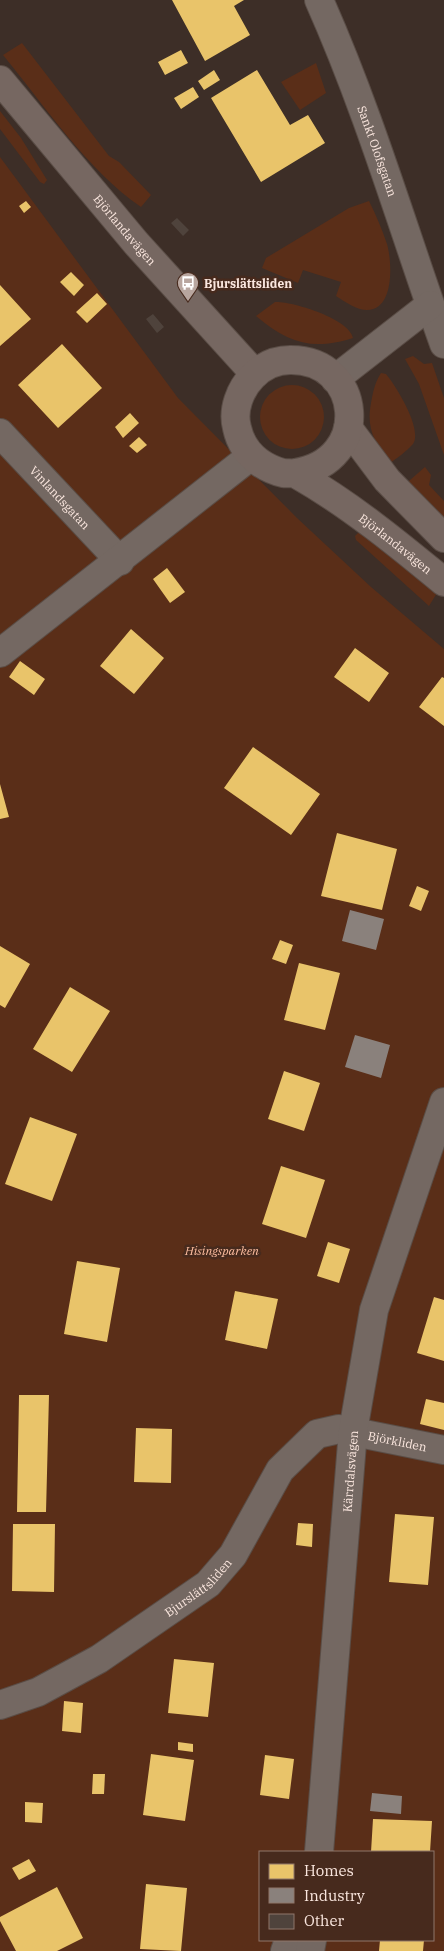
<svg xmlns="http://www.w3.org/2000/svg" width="444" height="1951" font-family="'IBM Plex Serif',serif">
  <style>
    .green { fill: #5a2e18; fill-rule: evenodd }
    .homes { fill: #e9c46a }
    .industry { fill: #8a817c }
    .building { fill: #4f433c }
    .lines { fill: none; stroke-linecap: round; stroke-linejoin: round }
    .street-casing { stroke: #5a4d46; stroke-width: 30 }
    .secondary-casing { stroke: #5a4d46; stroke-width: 30 }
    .street { stroke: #746862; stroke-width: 28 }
    .secondary { stroke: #766761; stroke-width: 28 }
    .labels { text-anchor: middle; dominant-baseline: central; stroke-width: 5; stroke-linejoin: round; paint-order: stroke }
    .street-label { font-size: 12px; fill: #fbe7df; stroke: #472a1d }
    .poi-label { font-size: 12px; font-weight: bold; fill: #fbe7df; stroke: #472a1d; text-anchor: start }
    .park-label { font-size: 12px; font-style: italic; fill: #febea0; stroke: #472a1d }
  </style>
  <rect width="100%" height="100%" fill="#3d2e27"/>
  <path class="green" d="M22,43L109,156L119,162L151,195L141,207C87,170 45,106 3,55Z
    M316,63L326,93L300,110L281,82Z
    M0,111L21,138L47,180L44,184L40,182L0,129Z
    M0,157L178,398L297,518L371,587L444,649V1951H0ZM260,1852H433V1940H260Z
    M369,201C376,215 382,229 387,244C392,261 395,310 367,310C357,310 345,302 336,296L341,282L303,270L298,283L262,268L266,258L349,208Z
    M275,302C292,301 350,319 353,338C312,351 288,343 256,316Z
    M413,356L424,364L432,363L444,398V455L419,384L405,359Z
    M381,373L386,374C396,386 423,429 413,444C407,451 397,458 389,464C375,441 366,430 371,403C373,392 375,382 381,373Z
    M260 417a32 32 0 1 1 64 0a32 32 0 1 1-64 0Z
    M425,467L431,475L429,485L444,501V526L402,487Z
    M360,531L437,593L429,606L356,540L355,536Z"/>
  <path class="homes" d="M172,0H244L234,6L250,35L205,61Z
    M181,50L188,63L165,75L158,62Z
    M214,70L220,80L204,90L198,81Z
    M257,70L290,125L308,115L325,143L261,182L211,98Z
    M193,87L199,97L181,109L174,98Z
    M26,201L31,207L24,213L19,206Z
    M71,272L84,285L74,296L60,282Z
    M0,285L31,319L0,346Z
    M97,293L107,304L87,323L76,312Z
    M62,344L102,388L58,428L18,385Z
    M130,413L139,423L123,438L115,427Z
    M139,437L147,445L137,453L129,446Z
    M167,568L185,592L170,603L153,579Z
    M131,629L164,658L134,694L100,666Z
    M355,648L389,673L369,702L334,677Z
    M20,661L45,679L34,695L9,677Z
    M442,677L444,678V726L419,707Z
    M253,747L320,794L291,835L224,788Z
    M0,784L9,817L0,819Z
    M337,833L397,849L382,910L321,896Z
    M417,886L429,891L421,911L409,906Z
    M280,940L293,945L286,964L272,959Z
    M0,946L30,964L5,1008L0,1005Z
    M299,963L340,973L325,1030L284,1020Z
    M70,987L110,1011L72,1072L33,1049Z
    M284,1071L320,1083L304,1131L268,1119Z
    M30,1117L77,1134L52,1201L5,1184Z
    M281,1166L325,1180L306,1238L262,1224Z
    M328,1242L350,1249L339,1283L317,1276Z
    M77,1261L120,1268L107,1342L64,1334Z
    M235,1291L278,1299L267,1349L225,1340Z
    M434,1297L444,1300V1361L417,1353Z
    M19,1395H49L46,1512H17Z
    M426,1399L444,1403V1430L420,1424Z
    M136,1428L172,1429L171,1483L134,1482Z
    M395,1514L434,1517L428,1585L389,1582Z
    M298,1523L313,1524L312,1547L296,1545Z
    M13,1524H55L54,1592L12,1591Z
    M174,1659L214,1663L208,1717L168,1713Z
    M64,1701L83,1703L81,1733L62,1731Z
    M178,1742L193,1744V1752L178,1750Z
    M151,1754L194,1760L185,1821L143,1815Z
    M265,1755L294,1759L289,1799L260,1795Z
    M93,1774H105L104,1794H92Z
    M25,1802L43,1803L42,1823L25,1822Z
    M373,1819L432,1821L430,1852H371Z
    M29,1859L36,1871L19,1880L12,1868Z
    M146,1884L187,1888L181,1951L140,1949Z
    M57,1887L83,1938L57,1951H16L0,1921V1917Z
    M380,1940H424L423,1951H379Z"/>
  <path class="industry" d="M350,910L384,919L376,950L342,941Z
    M355,1035L390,1045L381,1078L345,1067Z
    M372,1793L402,1796L401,1814L370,1811Z"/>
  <path class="building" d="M177,218L189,230L183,236L171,223Z
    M153,314L164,327L157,333L146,319Z"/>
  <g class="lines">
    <g class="street-casing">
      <g id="street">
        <path id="s1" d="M319,0C369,112 403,229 444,344"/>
        <path d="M335,379L430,305"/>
        <path id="s2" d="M0,433L120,561"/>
        <path d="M0,653L251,456"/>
        <path id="s3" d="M0,1705L38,1692L99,1659L208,1584L233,1555L280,1470L317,1434L339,1429L444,1450"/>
        <path id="s4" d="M319,1852L353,1431L374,1310L444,1102"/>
        <path d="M285,1951L289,1940"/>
        <path d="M310,1951L312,1940"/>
      </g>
    </g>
    <g class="secondary-casing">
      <g id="secondary">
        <path id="s5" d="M0,80L136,243L255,374"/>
        <path d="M348,428L387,480L444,538"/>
        <path id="s6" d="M295,473C373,461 363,359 290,360C276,360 263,366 253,376C240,389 232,410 237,428C240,442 247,453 259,462C266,467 275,471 283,473C288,474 293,472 298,475C349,504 398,544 444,582"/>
      </g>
    </g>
    <use href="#street" class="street"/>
    <use href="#secondary" class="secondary"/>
  </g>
  <defs>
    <g id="bus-pin" transform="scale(1.125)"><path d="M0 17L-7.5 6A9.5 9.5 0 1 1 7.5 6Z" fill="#b8a69f" stroke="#472a1d"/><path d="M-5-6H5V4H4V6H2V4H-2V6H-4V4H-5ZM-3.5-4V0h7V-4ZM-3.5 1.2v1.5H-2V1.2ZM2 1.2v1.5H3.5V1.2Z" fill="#fff"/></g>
  </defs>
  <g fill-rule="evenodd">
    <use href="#bus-pin" x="188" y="283"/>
  </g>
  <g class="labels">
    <g class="street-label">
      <text stroke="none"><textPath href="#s1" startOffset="162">Sankt Olofsgatan</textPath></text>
      <text stroke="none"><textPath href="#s5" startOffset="195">Björlandavägen</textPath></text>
      <text stroke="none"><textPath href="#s2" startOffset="88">Vinlandsgatan</textPath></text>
      <text stroke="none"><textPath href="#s6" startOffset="478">Björlandavägen</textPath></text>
      <text stroke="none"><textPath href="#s3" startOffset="511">Björkliden</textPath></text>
      <text stroke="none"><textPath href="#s4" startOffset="382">Kärrdalsvägen</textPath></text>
      <text stroke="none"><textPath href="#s3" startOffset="232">Bjurslättsliden</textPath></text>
    </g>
    <g class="poi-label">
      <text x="204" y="283">Bjurslättsliden</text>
    </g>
    <g class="park-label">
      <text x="222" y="1250">Hisingsparken</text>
    </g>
  </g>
  <rect x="259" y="1851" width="175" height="90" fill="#472a1d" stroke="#8f766b"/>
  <rect x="269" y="1864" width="25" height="15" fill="#e9c46a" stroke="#8f766b"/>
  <text x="304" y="1876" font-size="15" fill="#fbe7df">Homes</text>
  <rect x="269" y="1888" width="25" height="15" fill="#8a817c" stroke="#8f766b"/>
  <text x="304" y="1901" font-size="15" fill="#fbe7df">Industry</text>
  <rect x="269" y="1914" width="25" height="15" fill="#4f433c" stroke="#8f766b"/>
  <text x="304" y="1926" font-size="15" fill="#fbe7df">Other</text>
</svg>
